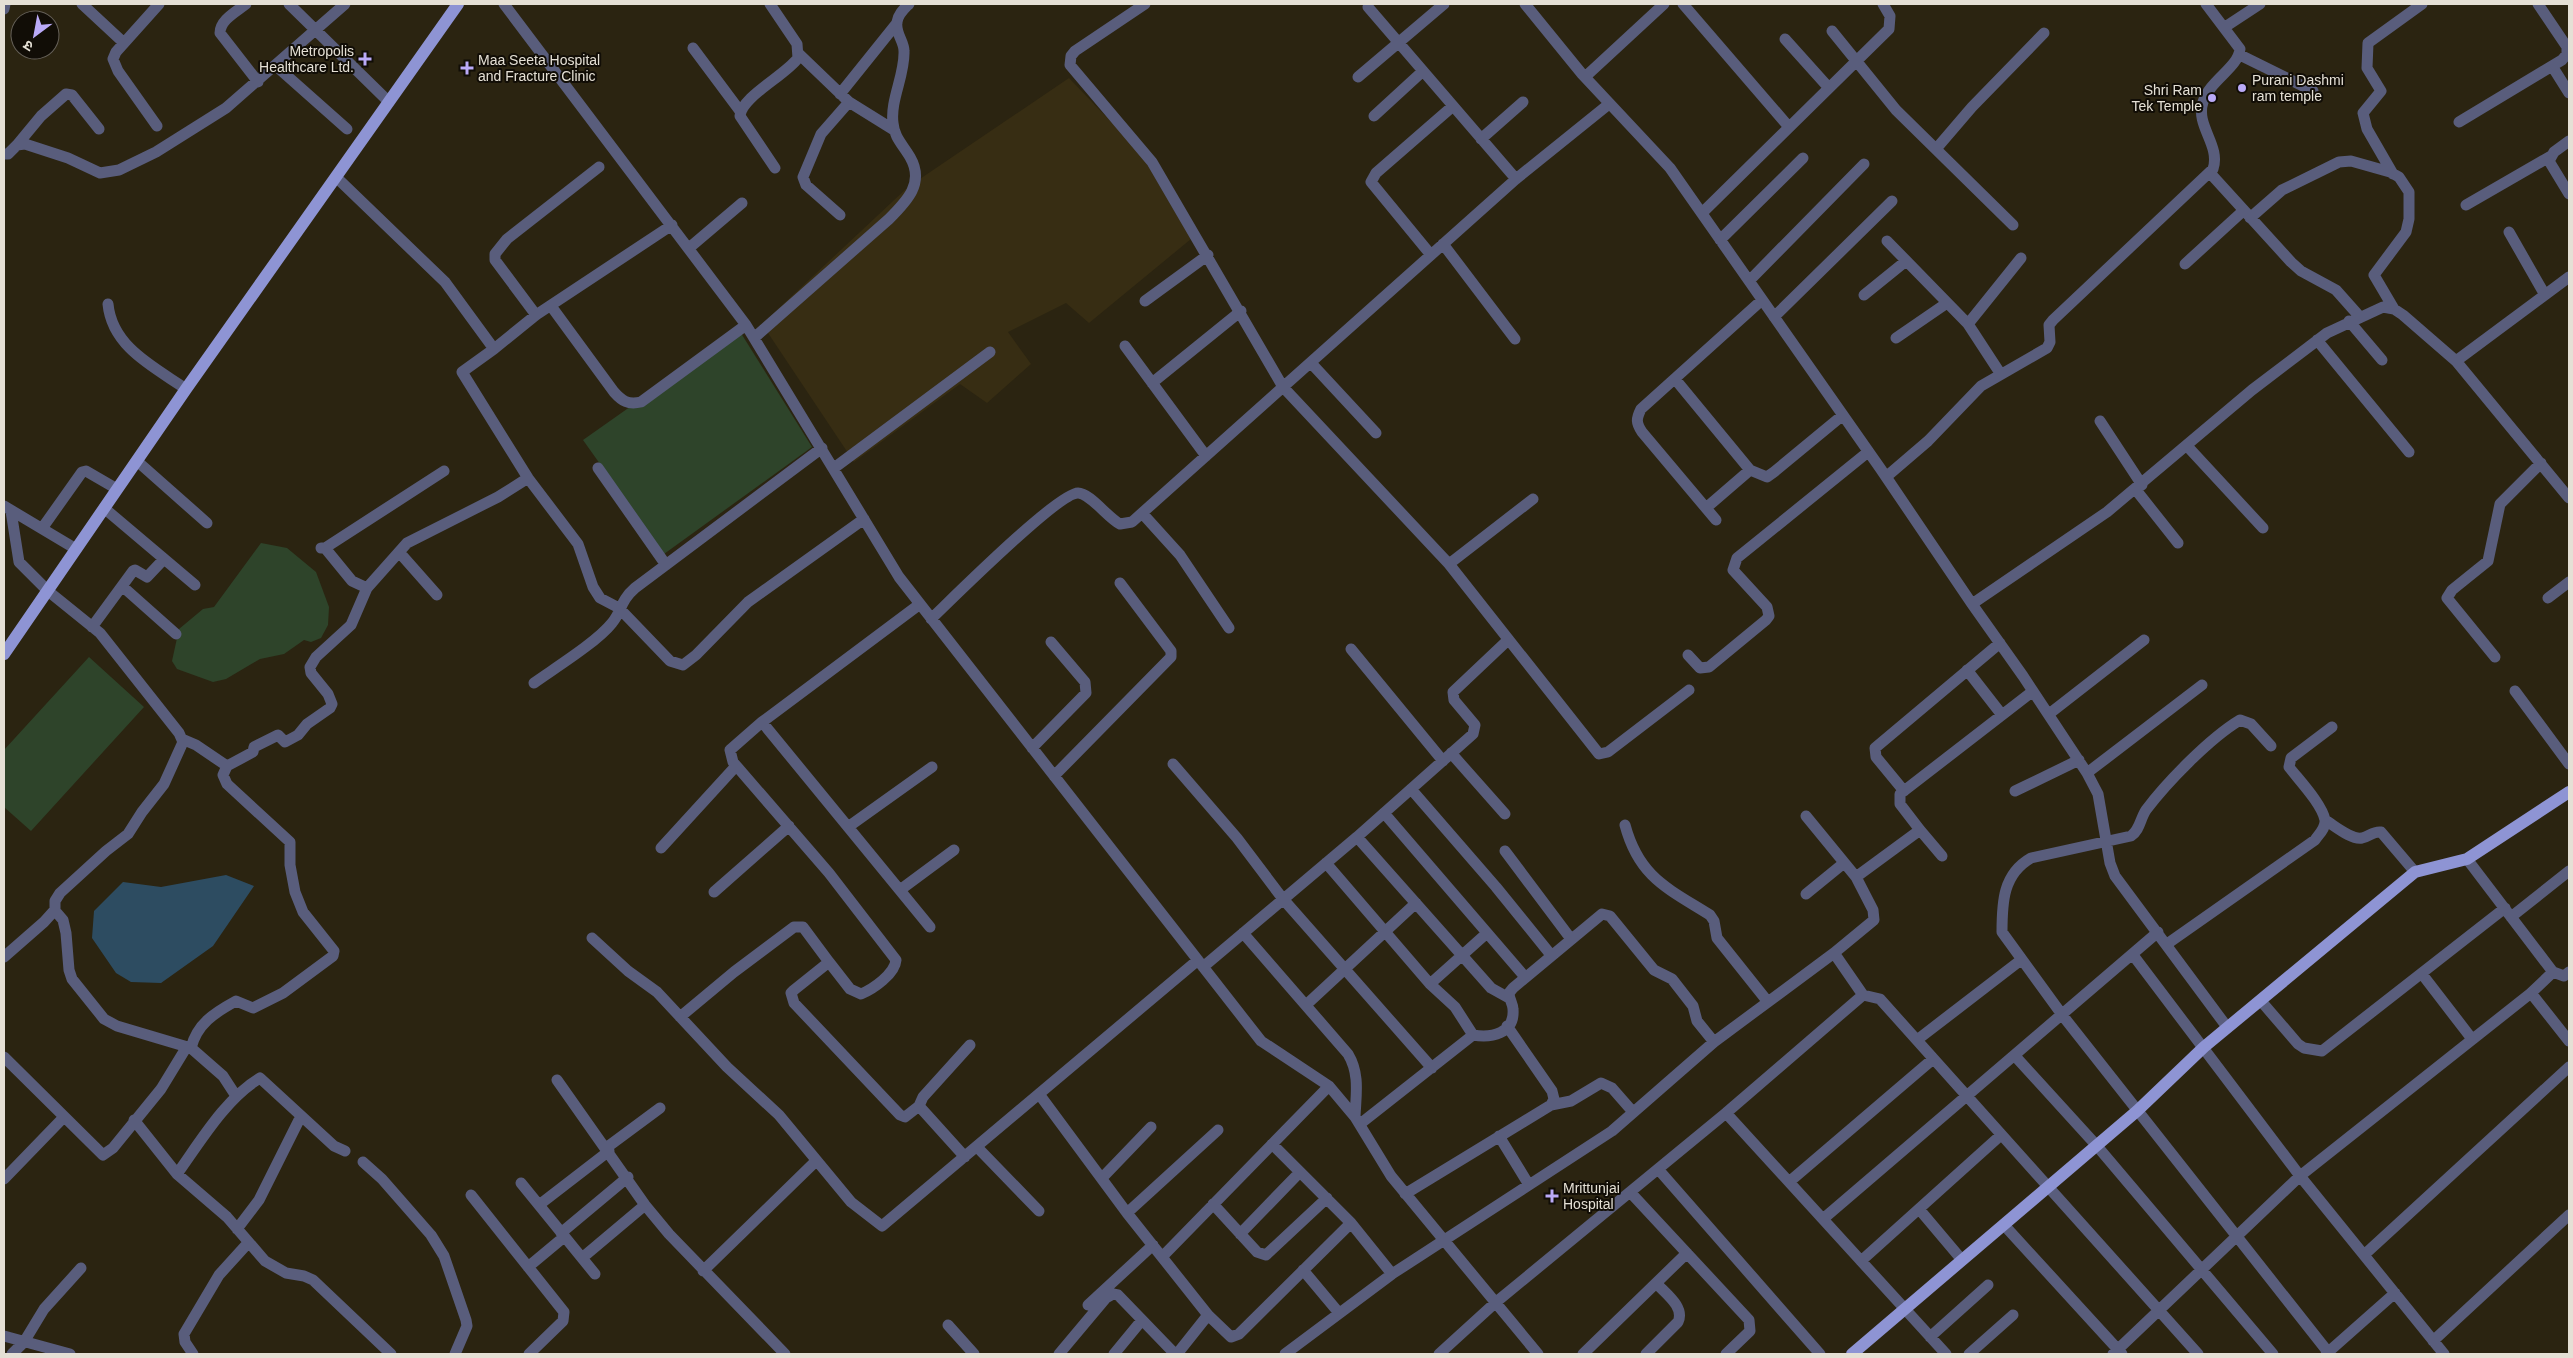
<svg xmlns="http://www.w3.org/2000/svg" width="2573" height="1358" font-family="Helvetica,'Noto Sans Devanagari',sans-serif">
  <style>
    .built { fill: #372d13 }
    .green { fill: #2e442a }
    .water { fill: #2d4c61 }
    .lines { fill: none; stroke-linecap: round; stroke-linejoin: round }
    .minor { stroke: #595d7c; stroke-width: 11 }
    .major { stroke: #8e94d4; stroke-width: 12 }
    .poi-dot { fill: #baaaf7; stroke: #110d06; stroke-width: 2 }
    .labels { text-anchor: middle; dominant-baseline: central; stroke-width: 4; stroke-linejoin: round; paint-order: stroke }
    .poi-label { font-size: 14px; fill: #e5e0d5; stroke: #110d06; text-anchor: start }
  </style>
  <rect width="100%" height="100%" fill="#2b2411"/>
  <path class="built" d="M1069,78L1140,152L1191,239L1089,323L1066,303L1008,332L1031,364L987,403L960,384L854,462L762,324L908,187Z"/>
  <path class="green" d="M739,330L812,447L664,554L583,440Z
    M261,543L287,548L316,572L329,607L328,625L321,638L311,642L304,640L284,654L260,659L226,679L213,682L177,669L172,661L179,629L203,609L214,607Z
    M89,657L144,707L31,831L4,807V750Z"/>
  <path class="water" d="M226,875L254,886L213,946L161,983L131,982L116,973L92,938L94,911L123,882L161,887Z"/>
  <g class="lines">
    <path class="minor" d="M82,4L124,43
      M246,4C236,12 220,20 220,33L258,82
      M289,4L389,102
      M504,4L746,325L899,577L1261,1041L1329,1086L1355,1117L1391,1176L1538,1354
      M770,4L797,44L798,58C786,75 741,97 740,116L775,168
      M1145,4L1075,51L1071,56L1070,65L1152,162L1283,387L1449,564L1599,754L1608,752L1689,690
      M1525,4L1582,74L1670,168L1880,468L1972,604L2023,676L2087,773L2098,794L2110,863L2115,876L2227,1027
      M1683,4L1789,127
      M1368,7L1516,179
      M4,9L5,4
      M2225,27L2260,4
      M1832,31L1896,110L2013,225
      M1785,39L1829,88
      M693,48L740,111
      M799,54L849,102L894,130
      M2240,55L2313,91
      M276,66L347,129
      M2552,66L2569,93
      M1358,77L1444,4
      M1585,77L1664,4
      M840,94L897,23
      M1374,116L1423,71
      M2459,122L2562,60L2567,54V47L2538,4
      M157,126L118,71L113,59L116,52L159,4
      M1481,139L1523,102
      M2569,141L2554,152L2549,161L2569,194
      M17,145L41,116L66,94L72,95L99,129
      M1936,149L1972,107L2044,33
      M4,154H8L17,145L25,144L68,158L100,173L119,170L156,152L226,108L345,4
      M2210,173L2291,262L2301,271L2336,290L2360,317
      M2393,174L2367,129L2363,113L2381,91L2367,68L2368,43L2422,4
      M336,177L445,282L494,349L536,315L672,225
      M2466,205L2551,156
      M1702,213L1889,29L1890,16L1883,4
      M840,215L806,185L803,177L821,134L849,102
      M2250,218L2282,190L2339,162L2351,161L2390,172L2399,177L2409,192V219L2406,232L2374,275L2394,309
      M2509,232L2545,295
      M1720,240L1803,158
      M1887,241L1968,324L2000,373
      M1443,244L1515,339
      M689,248L742,203
      M1431,255L1371,182L1376,173L1453,106
      M2185,264L2243,211
      M1749,281L1864,164
      M1864,295L1906,261
      M1145,301L1208,255
      M108,304C112,347 154,367 186,389
      M551,306L614,392C622,401 628,405 641,402L746,325
      M536,315L495,260V254L507,239L599,167
      M1774,317L1892,201
      M2349,321L2382,360
      M1968,324L2021,258
      M754,338L889,219C907,201 925,183 910,157C903,145 894,137 893,123C890,100 905,75 904,51C904,41 895,33 897,22C898,14 904,9 909,4
      M1896,338L1947,303
      M2317,340L2409,452
      M1125,346L1206,456
      M494,349L462,372L528,478
      M2456,361L2569,277
      M1311,363L1376,433
      M1675,379L1750,470L1767,477L1774,472L1843,415
      M1152,383L1241,311
      M2100,421L2142,485
      M2188,447L2263,528
      M137,461L207,523
      M598,468L666,565
      M834,468L990,352
      M1886,477L1928,441L1981,386L2047,348L2050,342L2049,325L2053,320L2213,169C2221,145 2195,126 2203,102C2210,80 2238,68 2240,49L2206,4
      M2136,490L2178,543
      M4,506L76,549
      M104,508L195,585
      M1706,508L1750,470
      M11,511L19,562L48,591L100,633L179,733L183,742L164,784L142,812L128,834L106,851L60,893L55,901V912
      M1142,513L1180,555L1229,628
      M1716,520L1642,432C1636,423 1636,419 1641,409L1762,300
      M43,527L82,472L86,471L117,489
      M321,548H325L352,581L367,588L407,543L498,497L528,478L578,544L593,587L600,598L619,608L670,661L683,665L696,655L748,602L864,519
      M325,548L444,471
      M399,552L437,595
      M1449,564L1533,499
      M122,586L176,634
      M2548,598L2569,582
      M920,604L762,722L930,927
      M1972,604L2107,512L2252,390L2327,333L2383,307L2394,309L2403,315L2456,361L2569,498
      M931,619C952,599 1058,493 1078,493C1090,493 1108,518 1120,524L1132,522L1516,179L1609,104
      M92,627L133,571L135,570L147,577L164,559
      M1351,649L1443,761
      M1688,655L1700,668L1709,667L1766,620L1769,616L1767,607L1733,570L1737,558L1868,452
      M2495,657L2447,598L2452,590L2488,561L2500,504L2541,463
      M1967,670L2002,715
      M534,683C555,668 597,642 612,623C622,611 620,601 635,588L822,448
      M2515,691L2569,764
      M2049,714L2144,640
      M762,722L730,750L733,762L829,873L896,960C895,974 873,989 861,994L850,989L829,962
      M182,739L196,745L227,766L253,752L254,747L278,735L285,742L298,735L307,724L330,708L332,704L328,694L311,673L310,667L316,657L351,625L367,588
      M2271,746L2251,724L2240,720C2210,738 2167,782 2146,810C2140,819 2140,830 2131,836L2031,858C2003,874 2002,902 2002,932L2063,1016L2328,1352
      M1032,748L1086,693L1085,682L1051,642
      M1451,753L1505,814
      M1173,764L1237,838L1283,899L1432,1068
      M2087,773L2202,685
      M1054,776L1171,657V651L1120,583
      M1411,789L1496,887L1551,955
      M1904,791L1876,757L1875,748L2000,643
      M2015,791L2079,760
      M1384,813L1525,977
      M1806,816L1856,877
      M2325,820C2335,826 2351,840 2362,838C2370,836 2373,831 2381,832L2415,872
      M1625,825C1639,877 1667,888 1710,915L1714,921L1717,938L1768,1002
      M848,827L932,767
      M1920,830L1942,856
      M1357,837L1491,988L1509,998
      M661,848L736,766
      M1505,851L1571,939
      M2467,859L2553,972L2564,976L2569,972
      M1326,863L1430,984L1455,1007L1473,1035L1360,1124
      M900,890L954,850
      M714,892L789,826
      M1806,894L1844,863
      M2511,917L2569,871
      M1243,933L1348,1054C1360,1074 1356,1094 1355,1117
      M592,938L628,971L657,992L727,1067L779,1115L851,1202L882,1226L1198,960
      M2167,944L2315,840C2319,834 2326,828 2325,820C2322,804 2299,780 2289,767L2291,758L2332,727
      M2133,955L2300,1176L2444,1354
      M4,957L44,922L53,912L57,913L63,920L66,933L69,970L72,979L104,1019L117,1026L191,1048L223,1076L236,1096
      M1203,967L1357,837L1473,734L1475,725L1454,700L1453,692L1508,640
      M2422,974L2472,1039
      M1430,984L1487,933
      M2531,993L2553,972
      M1863,995L1834,953L1874,920L1873,910L1856,877L1920,830L1900,804V794L2033,691
      M2261,1001L2298,1044L2304,1048L2322,1051L2505,908
      M1306,1005L1416,903
      M680,1017L734,972L794,927H803L829,962L794,990L791,993L794,1003L900,1115L905,1117L919,1106
      M1473,1035C1491,1038 1515,1034 1513,1009C1513,1004 1509,999 1509,993L1513,988L1602,914L1610,916L1654,970L1672,979L1693,1006L1697,1021L1714,1042
      M1917,1040L2021,960
      M2015,1056L2097,1146L2273,1354
      M4,1057L103,1155L113,1148L161,1089L186,1048H191C197,1024 214,1013 236,1001L253,1008L283,993L333,956L334,951L303,912L295,892L290,865V842L227,784L223,775L227,766
      M557,1080L645,1205L669,1234L785,1354
      M1039,1094L1127,1213L1208,1315L1231,1337L1239,1334L1351,1223L1392,1274
      M1551,1105L1571,1101L1601,1083L1612,1088L1633,1112
      M1726,1113L1946,1354
      M134,1120L177,1174L227,1217L265,1261L286,1273L304,1276L313,1280L391,1354
      M1499,1136L1529,1185
      M1272,1144L1351,1223
      M977,1147L1039,1211
      M606,1148L660,1108
      M965,1157L919,1106L923,1097L970,1045
      M363,1162L382,1179L431,1235L444,1256L466,1320L467,1326L455,1354
      M1658,1169L1820,1354
      M177,1174C200,1142 226,1098 260,1078L334,1146L345,1151
      M1102,1178L1151,1127
      M4,1179L64,1117
      M1789,1182L1933,1059
      M521,1183L595,1274
      M1630,1192L1749,1320L1750,1331L1726,1354
      M1405,1194L1551,1105L1554,1099L1552,1091L1507,1026
      M471,1195L564,1312L563,1321L529,1354
      M1213,1204L1257,1252L1266,1255L1327,1198
      M539,1205L609,1151
      M1919,1209L1962,1260
      M1127,1213L1218,1130
      M1823,1219L2158,932
      M2004,1225L2122,1354
      M237,1229L259,1200L299,1120
      M561,1233L628,1177
      M1240,1234L1300,1172
      M2364,1255L2569,1067
      M1162,1257L1329,1086
      M582,1258L645,1205
      M1861,1261L2001,1135
      M528,1267L564,1237
      M1303,1270L1339,1313
      M703,1271L816,1161
      M1088,1305L1153,1245
      M948,1325L974,1354
      M4,1336L70,1354
      M1930,1337L1988,1285
      M2433,1341L2569,1215
      M12,1354L24,1342L44,1309L81,1268
      M193,1354L185,1342L184,1334L219,1275L248,1243
      M1059,1354L1106,1298L1113,1294L1118,1295L1175,1354
      M1114,1354L1142,1320
      M1177,1354L1208,1315
      M1285,1354L1392,1274L1612,1131L1714,1042L1834,953
      M1439,1354L1495,1303L1726,1113L1863,995L1880,999L2198,1354
      M1583,1354L1687,1253
      M1646,1354L1678,1322C1685,1307 1666,1294 1656,1283
      M1969,1354L2013,1315
      M2113,1354L2300,1176L2531,993L2569,1041
      M2326,1354L2395,1293"/>
    <path class="major" d="M4,654L186,389L458,4
      M1852,1354L2137,1111L2204,1047L2415,872L2467,859L2569,792"/>
  </g>
  <g class="poi-dot">
    <path d="M362.5 51.5h5v5h5v5h-5v5h-5v-5h-5v-5h5z"/>
    <path d="M464.5 60.5h5v5h5v5h-5v5h-5v-5h-5v-5h5z"/>
    <circle cx="2242" cy="88" r="5"/>
    <circle cx="2212" cy="98" r="5"/>
    <path d="M1549.5 1188.5h5v5h5v5h-5v5h-5v-5h-5v-5h5z"/>
  </g>
  <g class="labels">
    <g class="poi-label">
      <text x="354" y="51" text-anchor="end">Metropolis<tspan x="354" dy="16">Healthcare Ltd.</tspan></text>
      <text x="478" y="60">Maa Seeta Hospital<tspan x="478" dy="16">and Fracture Clinic</tspan></text>
      <text x="2252" y="80">Purani Dashmi<tspan x="2252" dy="16">ram temple</tspan></text>
      <text x="2202" y="90" text-anchor="end">Shri Ram<tspan x="2202" dy="16">Tek Temple</tspan></text>
      <text x="1563" y="1188">Mrittunjai<tspan x="1563" dy="16">Hospital</tspan></text>
    </g>
  </g>
  <rect width="2573" height="1358" fill="none" stroke="#e5e0d5" stroke-width="10"/>
  <g transform="translate(35 35) rotate(212)"><circle r="24" fill="#110d06" stroke="#666159"/>
  <path d="M0-4L9 19L0 12L-9 19Z" fill="#baaaf7"/>
  <text y="-8" font-size="14" font-weight="bold" text-anchor="middle" fill="#e5e0d5">उ</text>
  </g>
</svg>
